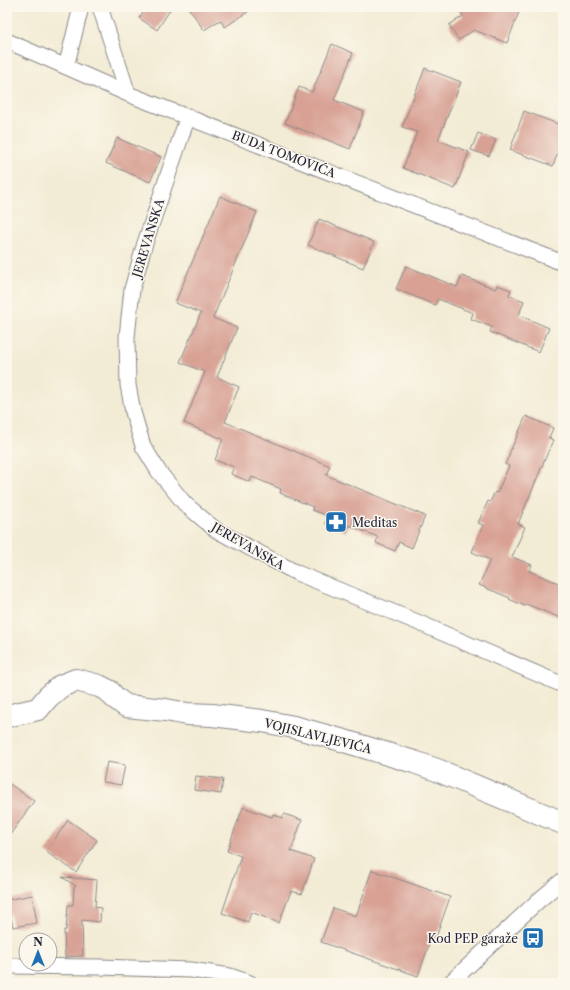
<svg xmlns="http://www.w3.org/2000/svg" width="570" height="990" font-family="'Libre Caslon Text',serif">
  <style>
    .building { fill: #d8a194 }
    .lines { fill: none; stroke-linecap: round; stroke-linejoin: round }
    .street-casing { stroke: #8a8788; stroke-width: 17 }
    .primary-casing { stroke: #8a8788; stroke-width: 24 }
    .street { stroke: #fff; stroke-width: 15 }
    .primary { stroke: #fff; stroke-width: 22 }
    .labels { text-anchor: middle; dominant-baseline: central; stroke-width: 3; stroke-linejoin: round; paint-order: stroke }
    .street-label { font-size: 12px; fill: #22223b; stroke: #fbf7ec }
    .poi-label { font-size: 12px; fill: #22223b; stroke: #fbf7ec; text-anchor: start }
  </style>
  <rect width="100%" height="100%" fill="#fbf7ec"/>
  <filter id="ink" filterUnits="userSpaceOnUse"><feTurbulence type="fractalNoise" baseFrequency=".025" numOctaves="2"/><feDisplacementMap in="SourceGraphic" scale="8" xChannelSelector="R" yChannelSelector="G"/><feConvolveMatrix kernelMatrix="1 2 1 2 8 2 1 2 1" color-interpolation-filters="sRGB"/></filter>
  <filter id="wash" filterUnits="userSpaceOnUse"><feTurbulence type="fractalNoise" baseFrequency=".012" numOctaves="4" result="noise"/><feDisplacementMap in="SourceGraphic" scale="16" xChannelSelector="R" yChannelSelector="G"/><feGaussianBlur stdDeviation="0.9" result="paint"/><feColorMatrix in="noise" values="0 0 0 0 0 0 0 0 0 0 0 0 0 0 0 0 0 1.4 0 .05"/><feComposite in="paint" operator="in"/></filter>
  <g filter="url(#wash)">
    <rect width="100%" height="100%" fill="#f3ecd5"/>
    <g id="blocks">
      <path class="building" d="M147,7H172L157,30L139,18Z
        M188,7H255L225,27L220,20L204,30Z
        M457,7H521L507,43L474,30L459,40L449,25L463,16Z
        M332,44L353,53L334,100L364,112L350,149L285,123L299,87L312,92Z
        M425,68L461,82L438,140L469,152L455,189L403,168L417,132L402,127Z
        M524,111L563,126V139L553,166L510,150Z
        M478,133L496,140L489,156L471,150Z
        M117,138L161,157L150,182L106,163Z
        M220,196L257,212L213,318L237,328L217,377L239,387L225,422L330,466L326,475L425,516L412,548L399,542L395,551L376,543L378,537L349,525L346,532L325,523L328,516L312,510L313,507L280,493L281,489L252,477L250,482L231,474L234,467L215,460L223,439L184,423L205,372L180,362L201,313L175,303Z
        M319,219L374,242L363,268L308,245Z
        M406,266L457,287L462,276L496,289L497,285L511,290L509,295L524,301L519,315L549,328L539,352L490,332L492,327L471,319L473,313L438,299L435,305L396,289Z
        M526,416L553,428L549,438L553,440L518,524L525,527L512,557L532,565L529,571L563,585V619L526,604L525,606L509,599L510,598L479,585L490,560L472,552L483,525L478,523L488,501L490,502L495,492L497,493L509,466L505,464L510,454H509Z
        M107,762L125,765L121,785L103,782Z
        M196,776L223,779L221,794L194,790Z
        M7,782L34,801L7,839Z
        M243,807L272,817L273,814L282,818L284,814L302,820L291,851L314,859L302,894L291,891L279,923L251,912L248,922L222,913L241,856L227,851Z
        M68,820L97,840L76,872L46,852Z
        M372,870L450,897L434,943L430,942L418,976L321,942L333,908L356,916Z
        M62,877L97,880L95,907L101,908L100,922L82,920L83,956L65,957L64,930H66L68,905H73L74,887L76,886Z
        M32,895L37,923L13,927L7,900Z"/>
    </g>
  </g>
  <g filter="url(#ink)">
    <use href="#blocks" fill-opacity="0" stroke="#8a8788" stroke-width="1"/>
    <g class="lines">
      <g class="street-casing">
        <path id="street" d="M100,7L128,94
          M7,41L128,94L563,263
          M66,67L81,7
          M188,116L145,243L132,289L127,337L128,385L133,412L143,446L159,472L185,504L216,530L297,573L417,622L563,685
          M7,966L100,967L191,970L230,976L250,983
          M450,983L538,901L563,880"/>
      </g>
      <g class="primary-casing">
        <path id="primary" d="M7,716L38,709L48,697L61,686L76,680L99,686L109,691L114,697L126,706L166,710L187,714L212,715L262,721L294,727L341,740L414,762L437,770L563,823"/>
      </g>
      <use href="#street" class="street"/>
      <use href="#primary" class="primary"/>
    </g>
  </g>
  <defs>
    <g id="pharmacy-square" transform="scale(1.15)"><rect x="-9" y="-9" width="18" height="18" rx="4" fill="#1f6fb2" stroke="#fbf7ec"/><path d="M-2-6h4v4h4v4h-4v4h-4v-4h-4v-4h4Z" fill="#fff"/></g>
    <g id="bus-square" transform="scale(1.15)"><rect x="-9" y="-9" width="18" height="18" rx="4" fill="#1f6fb2" stroke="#fbf7ec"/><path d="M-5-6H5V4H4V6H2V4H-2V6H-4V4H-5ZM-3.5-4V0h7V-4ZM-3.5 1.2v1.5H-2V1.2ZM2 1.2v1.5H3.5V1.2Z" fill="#fff"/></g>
  </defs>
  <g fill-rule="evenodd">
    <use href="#pharmacy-square" x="336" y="522"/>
    <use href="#bus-square" x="533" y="938"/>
  </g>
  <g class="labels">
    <g class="street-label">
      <text transform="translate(284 154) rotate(21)">BUDA TOMOVIĆA</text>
      <text transform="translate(148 238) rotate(-73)">JEREVANSKA</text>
      <text transform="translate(248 546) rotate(30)">JEREVANSKA</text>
      <text transform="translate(318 736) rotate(14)">VOJISLAVLJEVIĆA</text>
    </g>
    <g class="poi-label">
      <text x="352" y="522">Meditas</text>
      <text x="518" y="938" text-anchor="end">Kod PEP garaže</text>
    </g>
  </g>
  <rect width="570" height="990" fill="none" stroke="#fbf7ec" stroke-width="24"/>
  <g transform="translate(38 952)"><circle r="19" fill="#fbf7ec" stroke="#a4a2a5"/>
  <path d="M0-3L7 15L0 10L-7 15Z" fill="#1f6fb2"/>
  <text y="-6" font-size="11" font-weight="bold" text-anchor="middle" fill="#22223b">N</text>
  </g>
</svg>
